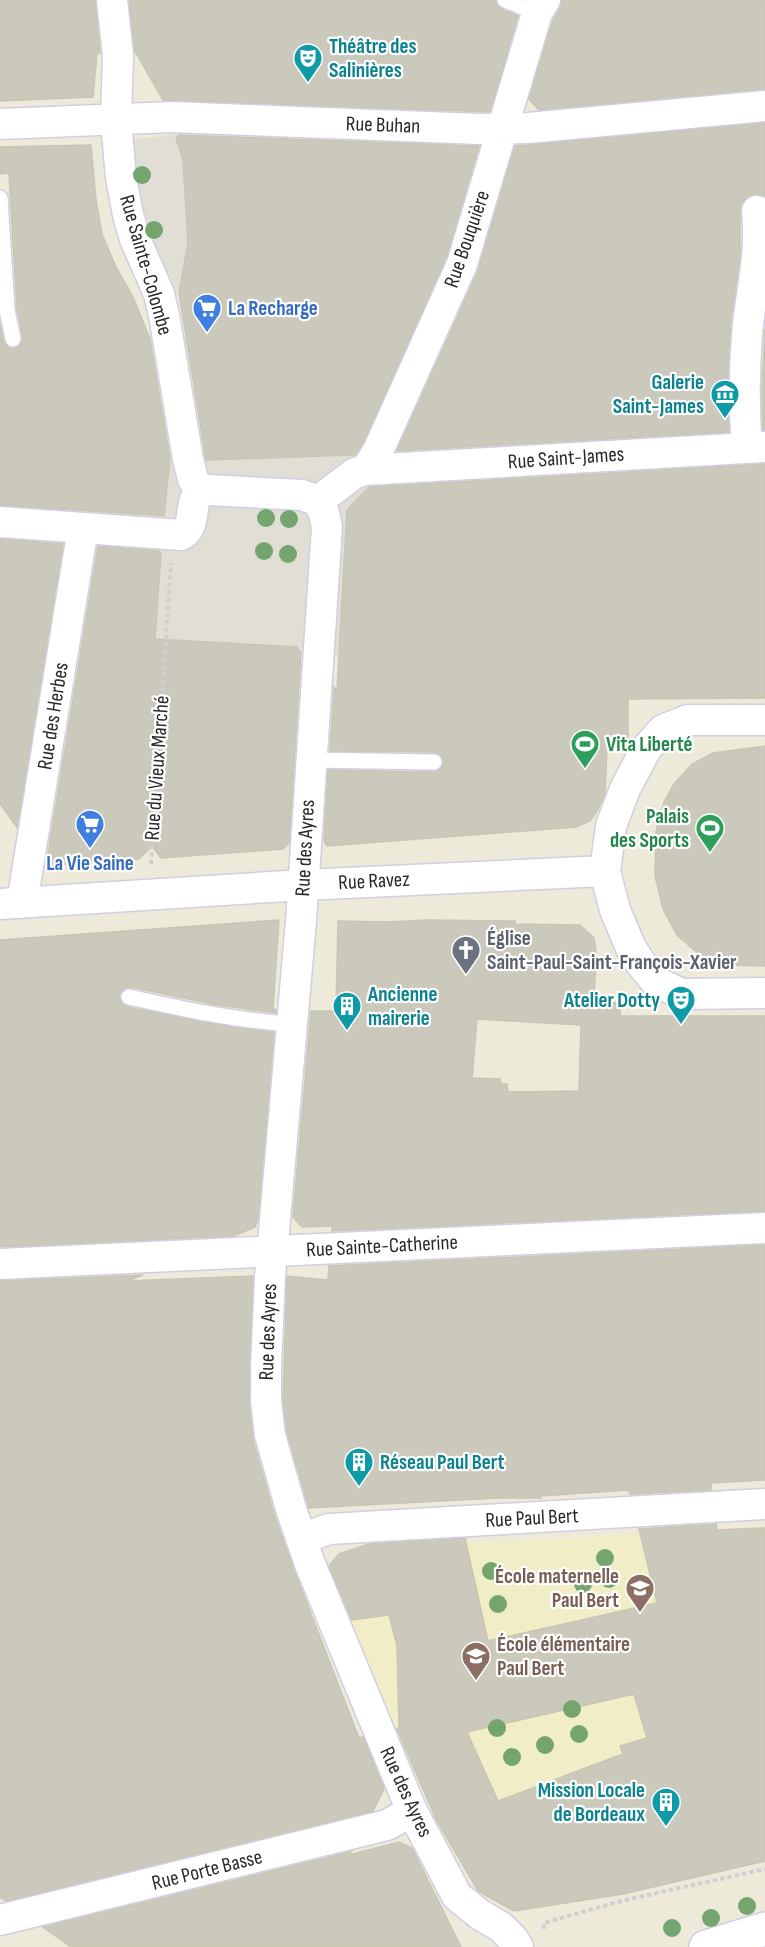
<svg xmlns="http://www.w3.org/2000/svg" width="765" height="1947" font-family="'Sofia Sans Condensed',sans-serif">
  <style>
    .education { fill: #f1eec7 }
    .plaza { fill: #e1dfd5 }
    .building { fill: #cbc9bc; stroke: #c8c6b3; stroke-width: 1.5; fill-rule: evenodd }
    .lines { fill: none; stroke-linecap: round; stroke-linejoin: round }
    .lane-casing { stroke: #d0cee4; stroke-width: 18 }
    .street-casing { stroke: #d0cee4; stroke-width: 33 }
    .secondary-casing { stroke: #d0cee4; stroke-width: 36 }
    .path { stroke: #d0d0d0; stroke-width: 4; stroke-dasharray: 4.5 3; stroke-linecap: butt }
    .lane { stroke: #fff; stroke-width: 15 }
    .street { stroke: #fff; stroke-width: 30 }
    .secondary { stroke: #fff; stroke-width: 33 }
    .tree { fill: #75a56e }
    .labels { text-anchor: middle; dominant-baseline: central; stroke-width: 4.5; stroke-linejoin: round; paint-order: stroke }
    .culture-label { font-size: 21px; font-weight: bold; fill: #0d838f; stroke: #fff; text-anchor: start }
    .street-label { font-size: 21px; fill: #292929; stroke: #fff }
    .shop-label { font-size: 21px; font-weight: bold; fill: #366cbe; stroke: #fff; text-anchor: start }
    .leisure-label { font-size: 21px; font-weight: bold; fill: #27864d; stroke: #fff; text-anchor: start }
    .worship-label { font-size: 21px; font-weight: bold; fill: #5b616d; stroke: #fff; text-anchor: start }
    .education-label { font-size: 21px; font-weight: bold; fill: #785e54; stroke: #fff; text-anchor: end }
  </style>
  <rect width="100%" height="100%" fill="#edead9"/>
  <path class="education" d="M697,1531L634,1694L647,1738L620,1746L624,1757L532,1788L439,1826L347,1621L331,1578V1565L334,1558L339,1554L349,1550Z"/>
  <path class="plaza" d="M179,134L176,138L183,160L188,243L179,293L159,294L117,141Z
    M355,456L377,485L368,488L348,510L338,656L296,647L175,640L155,642L169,458L207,460Z"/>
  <path class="building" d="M0,0H95L100,53H97L93,97L0,101Z
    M129,0H495L497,5L501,9L518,16L490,112L163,100L135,51Z
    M562,0H765V89L539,110L529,99L553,20L560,9Z
    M765,123V196L756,194L748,196L742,203L740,212V257L731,318L728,363L729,432L397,451L478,271L515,146Z
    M179,135L479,146L446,258L363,443L355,455L206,460L179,293L188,243L183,160L176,138Z
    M91,145L96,200L102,234L115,265L133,297L150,339L170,458L164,516L0,505V324L4,342L9,348L19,347L23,338L17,309L9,173L0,174V147Z
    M765,329V430H763L762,392Z
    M765,464V698L628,699V747L607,745L605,793L598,810L590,821L576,827L327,846L324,841L328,770L434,772L439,770L444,763L442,757L434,752L330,751L334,687L337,691L347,510L369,487Z
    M0,539L63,544L17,827L0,804Z
    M98,546L159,551L161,553L155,639L297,647L301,652L289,843L283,849L161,858L152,846L139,859L46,866Z
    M765,746V966L732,965L716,962L699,954L677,935L663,909L655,876L656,831L664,802L674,784L692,764L713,753Z
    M279,920L273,1009L276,1010V1013L212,1004L131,987L122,990L119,995L122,1004L127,1007L208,1023L274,1032L258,1219L255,1227L234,1236L0,1247V940Z
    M426,920L515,921V924L580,925L594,938L596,951L594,1002L621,1003L620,1016H765V1211L332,1231V1226L302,1227L293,1217L311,1011H336L338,921L388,922ZM477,1019L581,1025L579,1091L508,1092L507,1084H501L500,1079L472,1078Z
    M765,1245V1480L711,1483V1490L630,1494L629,1490L540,1496L541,1498H497L309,1508L287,1432L283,1400L287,1276L328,1280L329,1266Z
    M143,1275L127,1281L253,1276L249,1401L253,1440L274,1514L294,1570L359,1738L363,1737L384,1789L373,1811L6,1901L0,1897V1281Z
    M716,1524L717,1530L765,1528V1861L623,1894L514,1911L478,1891L436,1819L397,1729L399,1728L397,1646L389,1615L352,1620L329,1566L339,1554L369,1544L465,1538L488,1641L657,1603L639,1529ZM634,1694L647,1738L620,1746L623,1754L498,1801L467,1732Z
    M399,1842L412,1848L461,1947H71L43,1927L351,1852L349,1855Z"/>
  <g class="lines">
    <g class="lane-casing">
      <path id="lane" d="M505,0L537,13
        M0,198L7,310L13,339
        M311,760L434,762
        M129,997C183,1009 237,1021 292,1024"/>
    </g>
    <g class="street-casing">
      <path id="street" d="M112,0L118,55L116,120L121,178L128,215L135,239L159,294L164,315L188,459L193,479L200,491
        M0,124L172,117L480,129L528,128L765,106
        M747,447C744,411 744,372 747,336C750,293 762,255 757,211
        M366,470L378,451L462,264L537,13L545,0
        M318,501L355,473L366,470L765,447
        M0,522L181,535C201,525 183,495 208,490L302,495L318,501L324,513L327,527L301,921L270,1277L266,1367V1401L270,1435L291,1509L310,1564L412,1811L457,1896L479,1914L501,1927L513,1939L518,1947
        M765,720H688L663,730L646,749L625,789L611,826L605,871L615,910L631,948L642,965L656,982L682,994L765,993
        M22,903L83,528
        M0,904L303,885L605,871
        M0,1264L765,1228
        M301,1539L329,1529L765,1504
        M0,1920L387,1825L412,1811"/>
    </g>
    <g class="secondary-casing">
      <path id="secondary" d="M706,1947L765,1929"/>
    </g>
    <path class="path" d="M151,864L171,563
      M544,1929V1923L621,1901L765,1869"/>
    <use href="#lane" class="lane"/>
    <use href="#street" class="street"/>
    <use href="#secondary" class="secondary"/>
  </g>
  <g class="tree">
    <circle cx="142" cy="175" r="9"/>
    <circle cx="154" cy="230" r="9"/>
    <circle cx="266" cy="518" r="9"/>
    <circle cx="289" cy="519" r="9"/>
    <circle cx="264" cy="551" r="9"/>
    <circle cx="288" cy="554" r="9"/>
    <circle cx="605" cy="1558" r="9"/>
    <circle cx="491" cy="1571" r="9"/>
    <circle cx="609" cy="1579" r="9"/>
    <circle cx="583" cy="1584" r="9"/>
    <circle cx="498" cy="1604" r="9"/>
    <circle cx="572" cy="1709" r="9"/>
    <circle cx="497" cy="1728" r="9"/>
    <circle cx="579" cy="1734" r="9"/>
    <circle cx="545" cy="1745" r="9"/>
    <circle cx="512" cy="1757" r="9"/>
    <circle cx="747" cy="1906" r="9"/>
    <circle cx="711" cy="1918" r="9"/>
    <circle cx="672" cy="1928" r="9"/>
  </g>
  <defs>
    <g id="theatre-pin" transform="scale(1.5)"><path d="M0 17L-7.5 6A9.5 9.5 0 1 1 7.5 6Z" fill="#0f9aa8" stroke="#fff"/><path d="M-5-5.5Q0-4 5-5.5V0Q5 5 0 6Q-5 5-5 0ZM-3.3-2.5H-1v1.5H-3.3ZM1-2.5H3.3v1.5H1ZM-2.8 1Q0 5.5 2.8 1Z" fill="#fff"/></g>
    <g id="supermarket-pin" transform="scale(1.5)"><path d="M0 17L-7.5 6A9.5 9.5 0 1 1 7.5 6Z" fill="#3f7fe0" stroke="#fff"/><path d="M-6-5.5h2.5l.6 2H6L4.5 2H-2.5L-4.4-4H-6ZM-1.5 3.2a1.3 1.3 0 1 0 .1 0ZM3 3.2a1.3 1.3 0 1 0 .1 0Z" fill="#fff"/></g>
    <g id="museum-pin" transform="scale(1.5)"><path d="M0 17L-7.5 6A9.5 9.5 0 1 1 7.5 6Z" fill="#0f9aa8" stroke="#fff"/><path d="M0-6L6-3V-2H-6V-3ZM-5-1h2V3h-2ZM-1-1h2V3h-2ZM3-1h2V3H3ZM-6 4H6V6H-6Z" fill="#fff"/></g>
    <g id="stadium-pin" transform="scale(1.5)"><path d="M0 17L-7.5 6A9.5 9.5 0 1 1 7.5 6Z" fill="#2e9e5b" stroke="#fff"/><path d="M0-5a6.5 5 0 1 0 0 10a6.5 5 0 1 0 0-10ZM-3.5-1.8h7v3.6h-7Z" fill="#fff"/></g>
    <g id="church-pin" transform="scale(1.5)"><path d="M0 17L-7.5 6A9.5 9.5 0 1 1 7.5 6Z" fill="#6b7280" stroke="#fff"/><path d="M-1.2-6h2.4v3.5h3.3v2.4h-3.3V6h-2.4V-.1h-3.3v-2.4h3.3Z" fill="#fff"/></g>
    <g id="building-pin" transform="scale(1.5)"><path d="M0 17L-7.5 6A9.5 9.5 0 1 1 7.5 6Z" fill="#0f9aa8" stroke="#fff"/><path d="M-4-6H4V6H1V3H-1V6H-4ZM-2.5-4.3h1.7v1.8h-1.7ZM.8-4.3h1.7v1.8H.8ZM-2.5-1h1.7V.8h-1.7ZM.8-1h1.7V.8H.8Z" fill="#fff"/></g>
    <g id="school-pin" transform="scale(1.5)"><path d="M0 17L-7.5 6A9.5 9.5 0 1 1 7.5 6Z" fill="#8d6e63" stroke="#fff"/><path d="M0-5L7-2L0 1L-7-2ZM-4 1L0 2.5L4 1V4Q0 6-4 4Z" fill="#fff"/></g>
  </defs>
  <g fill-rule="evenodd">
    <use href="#theatre-pin" x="308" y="58"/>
    <use href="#supermarket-pin" x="207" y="308"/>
    <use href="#museum-pin" x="725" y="394"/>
    <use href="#stadium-pin" x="585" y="744"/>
    <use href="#supermarket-pin" x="90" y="824"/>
    <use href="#stadium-pin" x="710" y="828"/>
    <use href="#church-pin" x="466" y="950"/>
    <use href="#theatre-pin" x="681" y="1000"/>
    <use href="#building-pin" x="347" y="1006"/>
    <use href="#building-pin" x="359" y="1462"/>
    <use href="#school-pin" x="640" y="1588"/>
    <use href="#school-pin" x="476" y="1656"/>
    <use href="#building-pin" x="666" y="1802"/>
  </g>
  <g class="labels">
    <g class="culture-label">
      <text x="329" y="46">Théâtre des<tspan x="329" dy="24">Salinières</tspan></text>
      <text x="704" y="382" text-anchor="end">Galerie<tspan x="704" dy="24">Saint-James</tspan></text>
      <text x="368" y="994">Ancienne<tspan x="368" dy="24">mairerie</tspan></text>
      <text x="660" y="1000" text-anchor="end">Atelier Dotty</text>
      <text x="380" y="1462">Réseau Paul Bert</text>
      <text x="645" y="1790" text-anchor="end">Mission Locale<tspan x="645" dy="24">de Bordeaux</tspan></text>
    </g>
    <g class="street-label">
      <text transform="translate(383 125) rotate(2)">Rue Buhan</text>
      <text transform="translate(467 239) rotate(-71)">Rue Bouquière</text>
      <text transform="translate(146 265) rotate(74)">Rue Sainte-Colombe</text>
      <text transform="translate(566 458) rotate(-4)">Rue Saint-James</text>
      <text transform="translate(53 716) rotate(-81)">Rue des Herbes</text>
      <text transform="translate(157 768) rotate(-86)">Rue du Vieux Marché</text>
      <text transform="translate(305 848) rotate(-87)">Rue des Ayres</text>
      <text transform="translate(374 881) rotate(-3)">Rue Ravez</text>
      <text transform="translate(382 1246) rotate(-3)">Rue Sainte-Catherine</text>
      <text transform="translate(268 1332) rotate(-88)">Rue des Ayres</text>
      <text transform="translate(532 1518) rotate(-3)">Rue Paul Bert</text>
      <text transform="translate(406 1792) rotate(65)">Rue des Ayres</text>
      <text transform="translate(207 1870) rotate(-14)">Rue Porte Basse</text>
    </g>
    <g class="shop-label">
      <text x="228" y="308">La Recharge</text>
      <text x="90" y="863" text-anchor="middle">La Vie Saine</text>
    </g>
    <g class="leisure-label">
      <text x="606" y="744">Vita Liberté</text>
      <text x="689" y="816" text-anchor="end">Palais<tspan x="689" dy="24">des Sports</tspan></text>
    </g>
    <g class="worship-label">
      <text x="487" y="938">Église<tspan x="487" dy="24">Saint-Paul-Saint-François-Xavier</tspan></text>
    </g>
    <g class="education-label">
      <text x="619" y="1576">École maternelle<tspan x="619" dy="24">Paul Bert</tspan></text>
      <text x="497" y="1644" text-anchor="start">École élémentaire<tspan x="497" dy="24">Paul Bert</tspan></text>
    </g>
  </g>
</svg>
